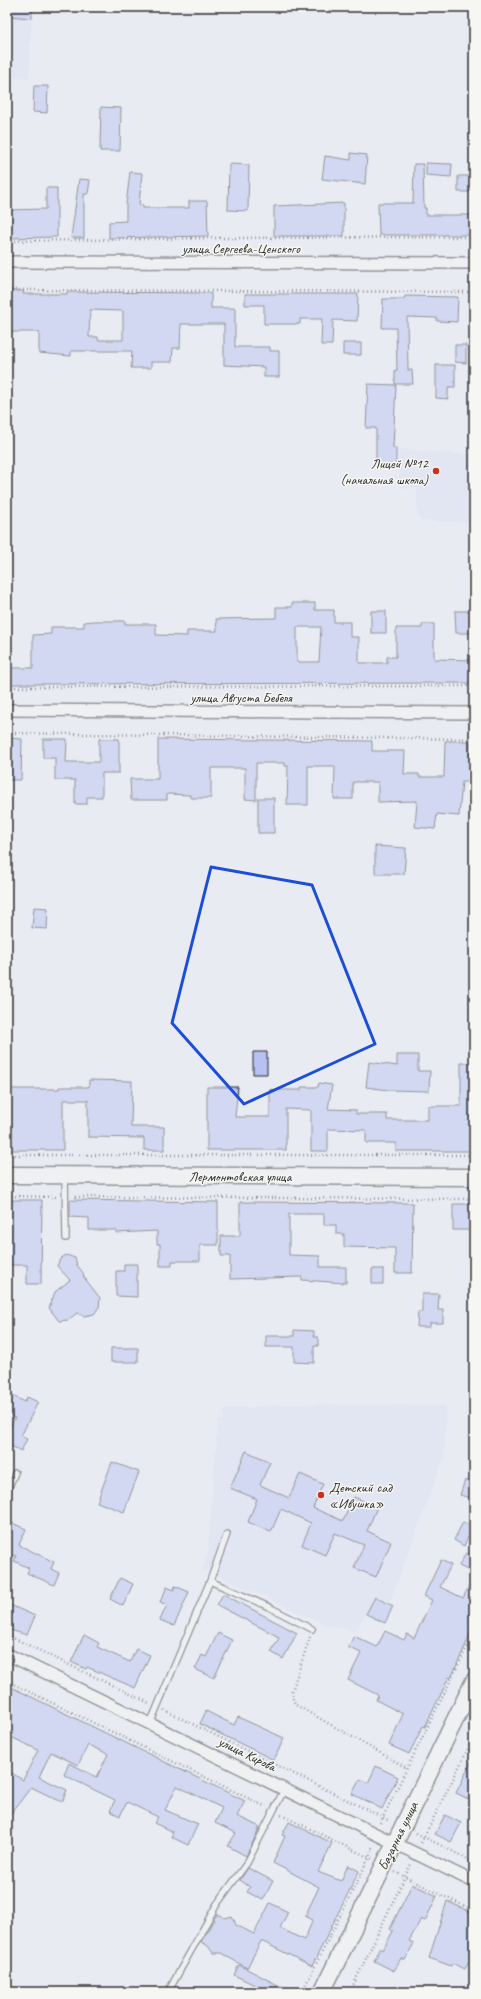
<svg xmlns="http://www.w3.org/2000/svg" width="481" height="1999" font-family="Caveat,sans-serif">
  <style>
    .built { fill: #dadef2 }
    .building { fill: #b7c1f2; stroke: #2b2b2b; fill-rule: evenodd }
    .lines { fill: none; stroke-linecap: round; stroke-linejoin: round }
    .service-casing { stroke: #2b2b2b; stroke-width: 8 }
    .minor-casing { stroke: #2b2b2b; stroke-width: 14 }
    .secondary-casing { stroke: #2b2b2b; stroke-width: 19 }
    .path { stroke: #2b2b2b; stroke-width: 2.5; stroke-dasharray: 1 3; stroke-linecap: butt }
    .service { stroke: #f6f6f2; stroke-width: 5.5 }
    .minor { stroke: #f6f6f2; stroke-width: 11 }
    .secondary { stroke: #f6f6f2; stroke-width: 16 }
    .marked { fill: none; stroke: #1d4ed8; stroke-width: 3; stroke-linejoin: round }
    .poi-dot { fill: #c8321e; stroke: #f6f6f2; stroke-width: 1.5 }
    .labels { text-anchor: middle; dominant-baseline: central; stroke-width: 3; stroke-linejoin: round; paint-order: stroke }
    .street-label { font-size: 14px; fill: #2b2b2b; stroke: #f6f6f2 }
    .poi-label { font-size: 14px; fill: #2b2b2b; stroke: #f6f6f2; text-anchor: end }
  </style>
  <rect width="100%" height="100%" fill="#e9ebf2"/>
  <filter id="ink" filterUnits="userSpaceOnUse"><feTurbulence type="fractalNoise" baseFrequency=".025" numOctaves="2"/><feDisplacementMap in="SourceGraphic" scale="8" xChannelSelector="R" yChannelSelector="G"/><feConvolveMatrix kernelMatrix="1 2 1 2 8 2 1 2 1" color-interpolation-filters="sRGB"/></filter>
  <g filter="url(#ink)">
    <path class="built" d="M7,7H32L29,78L7,77Z
      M398,449L474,455V522L421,521L417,513V488H400Z
      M294,1404L446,1406L444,1458L389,1604L375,1597L356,1631L323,1624L219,1576L202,1570L208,1552L218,1420L224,1419V1409Z"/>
    <path class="building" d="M7,7H32V18L7,16Z
      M34,86H48L47,113L33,112Z
      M101,107L121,108L120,151H100Z
      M351,153L367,155L365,184L322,179L325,156L351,160Z
      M426,163L452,164L451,177L426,175Z
      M229,164L249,165L248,211L228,210Z
      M414,164H423L424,208H426V215H474V235H379L378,203H413Z
      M130,172L142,173L139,205H143V208H189V201H207L208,236L109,238V222L126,221V205Z
      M458,176H472V192H458Z
      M79,179L90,180L88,194H84V238H71Z
      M46,188H57V237L7,238V210L46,209Z
      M344,203V236H274V206Z
      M7,291H24L23,294H67V292L211,293V308H235V347H270V351H279V377H264V367L224,365V324H181L180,348H173L172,362H151V368H131L132,351H71V356L39,353V332H7ZM90,310L123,311V340H98V337H89Z
      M245,294H358L357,321L333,320L332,345H321L322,319H300V324H264V305H245Z
      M405,296L458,297L457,322L437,321V318L407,317L408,370H412L413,384H395V370H397L396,328H382L383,299H404Z
      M343,343H361V355H343Z
      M455,345H466V363L455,362Z
      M436,365H455V387H448V399L436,398Z
      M368,384L396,385L393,448H396V467H376V428H366Z
      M292,603H315V610H334V622H350V637H359V663H387V657H396V628H422V624H434V659L474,660V683L10,684V668H33V635L51,634V627H84V622L94,621H125V624H156V635L187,636V631H217L216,619L276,618V607H292ZM297,627H321L319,662H297Z
      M371,611H386V633H371Z
      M455,611H474V633H456Z
      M7,738L22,739L21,780H7Z
      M43,739H67L66,762H99V739H119V773H102V797H87V804H75V780H55V758H43Z
      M158,739L372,741V751H405L404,774H419V777H444L445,741H470V782H462L459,816L437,814L435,829L415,827L417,801L378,802V782H353V799H334L335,766H308V805H287L288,766H285V763H256V800L245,799V768H211V798H190V795L167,794V800H131L130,779H158Z
      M258,798H274V833H258Z
      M375,846L406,848L404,874H375Z
      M34,907L48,908L47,929L32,928Z
      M253,1052H267V1074H253Z
      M397,1055H418V1071H430L429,1091L388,1090L366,1087L369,1062L397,1066Z
      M461,1063H474V1151H396V1143H366V1130L328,1129V1151H311V1110L286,1109V1150H207V1087H238L235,1117H270V1090H301V1087H318L319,1083L332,1085L328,1109L356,1110V1114H387V1120H428V1106H461Z
      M89,1080L132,1081L131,1127H164V1150H144V1138L88,1137V1100H63V1150H7V1126H11V1089H59V1087H89Z
      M7,1200H42L41,1284H27V1265H7Z
      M70,1200L218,1202V1245H200V1261H172V1266H160V1244H157V1231L116,1233V1230H89V1218L70,1217Z
      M240,1202L413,1203L412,1273H395V1248L344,1247V1234H336V1225H324V1214H289V1255L320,1256V1267H346V1283L302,1280V1277L230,1279V1256H221V1236H240Z
      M453,1204H472V1230H453Z
      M66,1255L75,1258L77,1265L84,1274L83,1276L100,1298L99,1307L94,1314L84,1316L77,1313L68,1320L59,1321L49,1308L55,1292L70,1280L57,1266L60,1259Z
      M124,1264H137V1297L116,1296V1271H124Z
      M372,1269H383V1284H372Z
      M422,1294H439L438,1310H443V1323H430V1327H417L418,1312H422Z
      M294,1330L314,1331V1337H318V1346H314V1363L294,1362V1347H266V1336H294Z
      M111,1348H138V1362H111Z
      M7,1393L25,1402L27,1397L38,1402L21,1436L27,1439L21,1451L7,1444V1433L15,1418L7,1414Z
      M246,1451L270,1462L260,1485L289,1498L300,1474L323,1484L313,1508L343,1521L354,1497L377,1507L367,1531L391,1542L376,1577L354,1568L364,1545L335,1533L325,1555L302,1545L311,1523L281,1509L271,1532L248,1522L257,1499L230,1488Z
      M112,1462L139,1472L124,1512L97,1502Z
      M465,1480L474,1483V1499L460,1495Z
      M7,1521L26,1529L19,1545L54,1562L51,1569L59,1573L54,1585L27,1573L29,1568L14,1561L16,1556L14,1555L7,1572Z
      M463,1522L473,1527L464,1546L454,1540Z
      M466,1553L474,1557V1573L459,1566Z
      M441,1560L451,1565L440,1587L463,1598L474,1576V1626L451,1678L449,1677L425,1727L423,1726L409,1754L389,1745L403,1714L376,1700L378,1695L348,1680L361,1653L348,1647L354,1636L377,1647L385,1631L404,1640L407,1634L414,1638L432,1600L424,1596Z
      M120,1578L133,1584L123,1606L110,1599Z
      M175,1586L189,1592L174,1626L160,1620L167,1605L160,1602L167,1587L174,1590Z
      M223,1594L297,1633L283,1659L271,1652L279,1638L277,1637V1636L217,1605Z
      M375,1597L393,1606L385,1623L366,1614Z
      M10,1605L35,1616L27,1635L7,1629V1613Z
      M218,1633L232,1640L214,1678L195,1669L202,1655L206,1657Z
      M84,1635L99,1643L97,1647L130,1662L136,1649L150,1655L135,1688L87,1667L86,1669L71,1662Z
      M7,1685L245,1801L237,1816L260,1827L246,1856L228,1846L236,1833L215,1823L222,1808L177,1786L165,1810L198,1824L188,1845L171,1837L173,1832L154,1823L158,1817L127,1802L120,1816L110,1811L115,1800L64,1775L69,1763L97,1777L108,1754L88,1745L78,1765L51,1752L39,1777L67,1790L62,1802L31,1787L7,1819V1770L23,1780L38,1750L7,1735Z
      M206,1711L234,1725L238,1717L284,1738L274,1760L200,1724Z
      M474,1756V1802L456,1793Z
      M376,1766L398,1777L382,1809L352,1794L360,1779L368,1783Z
      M445,1815L461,1823L451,1842L435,1834Z
      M289,1822L332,1843L318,1872L341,1881L348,1865L359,1871L312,1966L261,1941L247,1968L221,1953H213L208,1946L201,1942L217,1914L225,1918L232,1916L236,1925L254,1934L270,1903L288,1912L280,1928L304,1940L313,1920L305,1916L319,1887L273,1863L285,1836L282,1835Z
      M248,1868L273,1881L263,1900L247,1892L250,1887L240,1880Z
      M412,1884L437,1896L425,1921L421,1919L409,1941L414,1943L405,1960L401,1958L394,1971L374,1961L380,1948L383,1950L393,1931L390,1929Z
      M447,1901L474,1914V1952L465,1969L453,1963L451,1966L429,1958Z
      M239,1965L272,1982L292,1992H261L263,1989L234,1975Z"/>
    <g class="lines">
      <g class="service-casing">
        <path id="service" d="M65,1176L66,1238
          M7,1491L15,1473
          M210,1581L227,1534
          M150,1724L210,1581L269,1607L312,1629
          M168,1992L217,1904L247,1863L285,1788"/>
      </g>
      <g class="minor-casing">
        <path id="minor" d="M7,262L474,263
          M7,710L474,713
          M7,1654L474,1882"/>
      </g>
      <g class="secondary-casing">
        <path id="secondary" d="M7,1175L474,1177
          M322,1992L474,1681"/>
      </g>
      <path class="path" d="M7,241L215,238L474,237
        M7,290L474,292
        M7,687L474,686
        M7,733L474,739
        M7,1155H474
        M7,1196L58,1197
        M75,1197L474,1199
        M7,1635L149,1703
        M310,1637L292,1691L293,1700L296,1705L407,1768
        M7,1681L266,1807
        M164,1710L390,1821
        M281,1815L372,1859
        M380,1823L474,1633
        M416,1833L474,1862
        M421,1843L474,1737
        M395,1872L474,1911
        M302,1992L369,1858L373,1845
        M350,1992L411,1864"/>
      <use href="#service" class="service"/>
      <use href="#minor" class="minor"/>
      <use href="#secondary" class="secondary"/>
    </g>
  </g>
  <path d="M0 0H481V1999H0ZM211,867L312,885L375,1044L244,1104L172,1023Z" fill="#e9ebf2" fill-opacity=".55" fill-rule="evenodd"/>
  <path class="marked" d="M211,867L312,885L375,1044L244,1104L172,1023Z"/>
  <g class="poi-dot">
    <circle cx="436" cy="471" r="4"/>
    <circle cx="321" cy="1495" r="4"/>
  </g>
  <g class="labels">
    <g class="street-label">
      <text x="241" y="248">улица Сергеева-Ценского</text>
      <text x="241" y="697">улица Августа Бебеля</text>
      <text x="240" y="1176">Лермонтовская улица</text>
      <text transform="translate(247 1754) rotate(26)">улица Кирова</text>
      <text transform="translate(398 1836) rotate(-64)">Базарная улица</text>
    </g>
    <g class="poi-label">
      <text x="428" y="463">Лицей №12<tspan x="428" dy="16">(начальная школа)</tspan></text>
      <text x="329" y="1487" text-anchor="start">Детский сад<tspan x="329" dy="16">«Ивушка»</tspan></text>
    </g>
  </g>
  <rect width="481" height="1999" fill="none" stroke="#f6f6f2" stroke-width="24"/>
  <rect x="12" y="12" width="457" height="1975" fill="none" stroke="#2b2b2b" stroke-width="1.5" filter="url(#ink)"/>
</svg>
